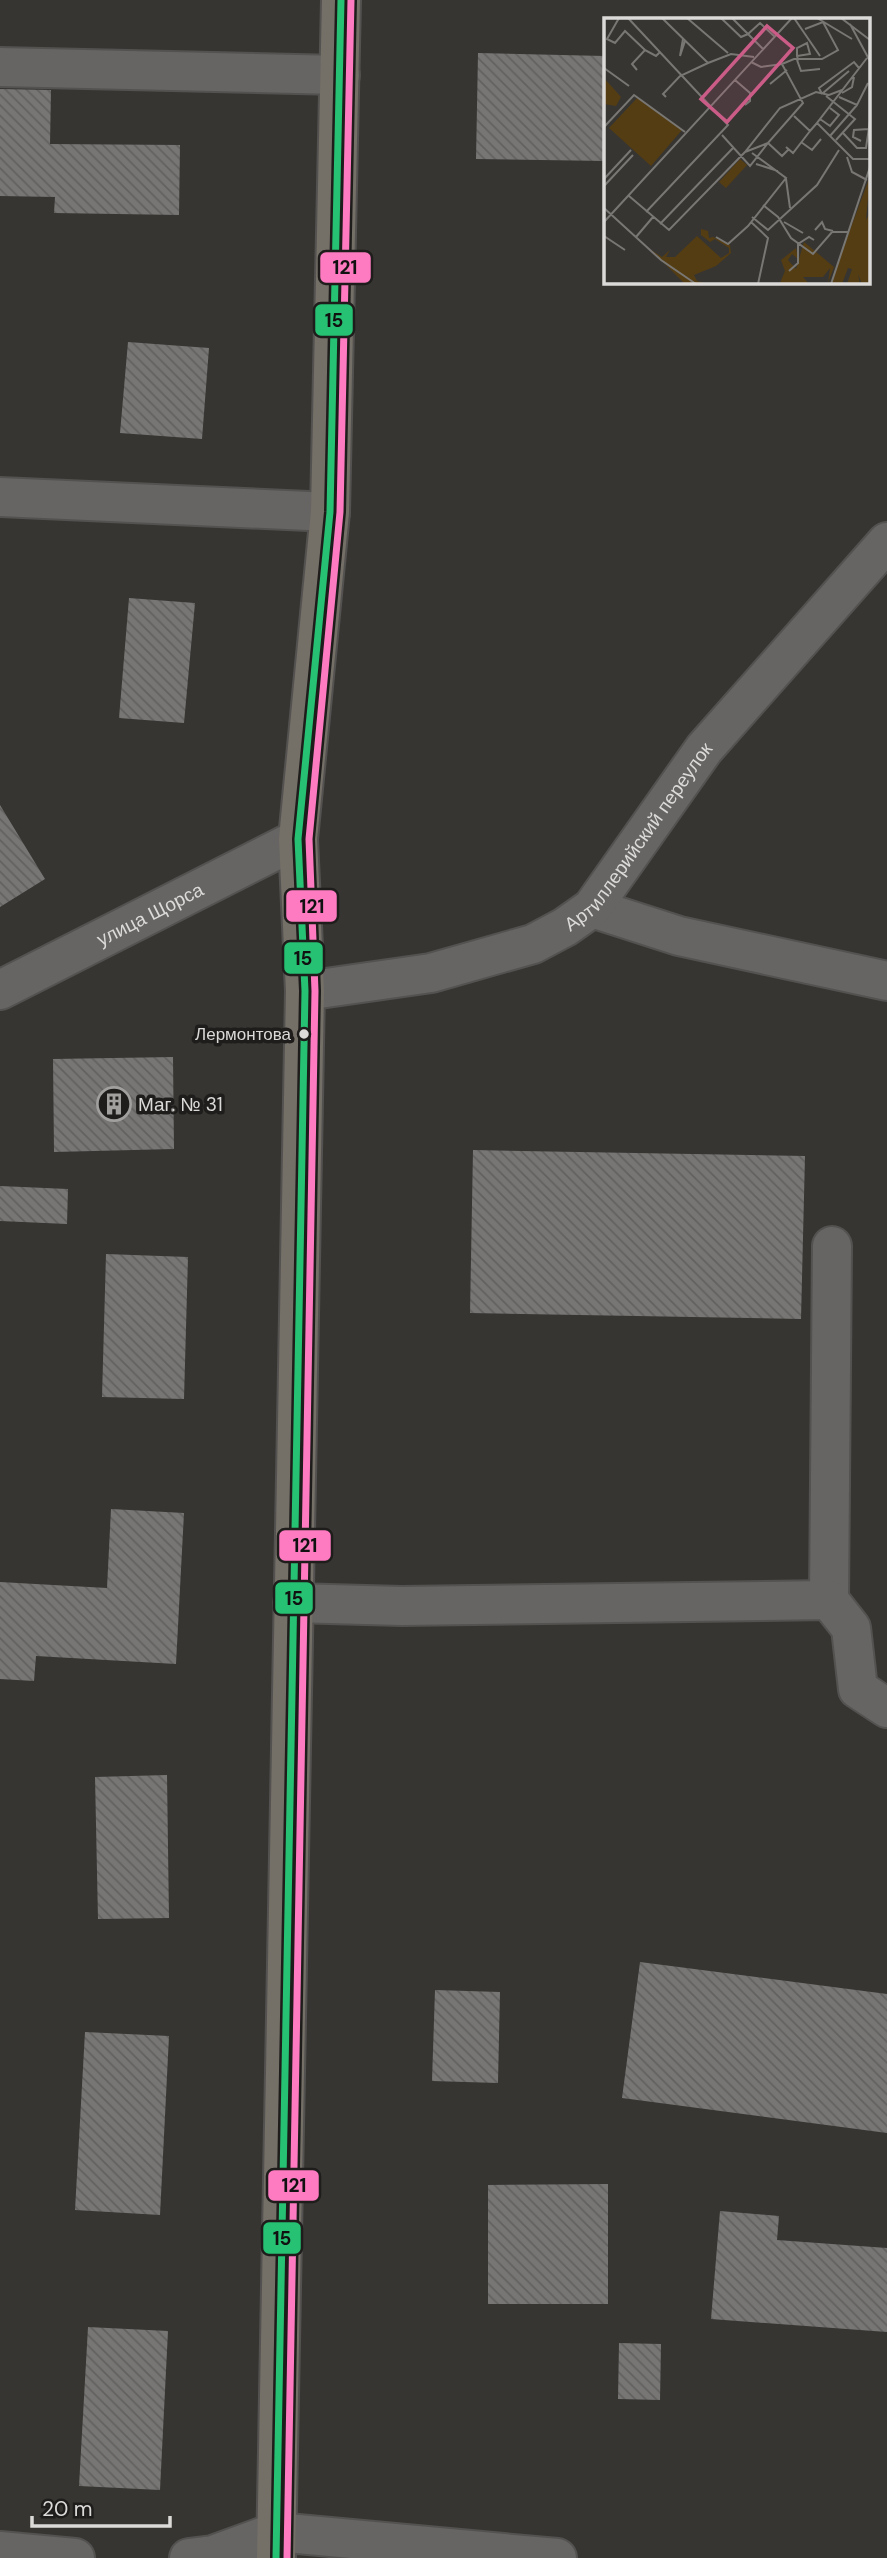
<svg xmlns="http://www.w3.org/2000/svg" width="887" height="2558" font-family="'DM Sans',sans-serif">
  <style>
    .building { fill: url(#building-back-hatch) }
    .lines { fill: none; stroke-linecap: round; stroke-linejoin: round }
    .minor-casing { stroke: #545250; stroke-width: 42 }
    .major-casing { stroke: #545250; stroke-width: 42 }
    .minor { stroke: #666563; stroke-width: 38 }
    .major { stroke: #746f67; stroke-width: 38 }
    .bus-1-casing { stroke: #1e1d1b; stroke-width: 12 }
    .bus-2-casing { stroke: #1e1d1b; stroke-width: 12 }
    .bus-1 { stroke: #26c172; stroke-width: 7 }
    .bus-2 { stroke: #fe7ac1; stroke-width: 7 }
    .bus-dot { fill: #dcdad8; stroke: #1e1d1b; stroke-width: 2.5 }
    .labels { text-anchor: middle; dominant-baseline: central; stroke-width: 7; stroke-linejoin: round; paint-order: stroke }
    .bus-label { font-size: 17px; fill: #dcdad8; stroke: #1e1d1b; text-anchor: end }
    .street-label { font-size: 19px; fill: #dcdad8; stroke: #1e1d1b }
    .poi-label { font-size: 19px; fill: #dcdad8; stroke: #1e1d1b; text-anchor: start }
    .inset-road { fill: none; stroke: #797774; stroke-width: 2 }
    .view { fill: #cb5c87; fill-opacity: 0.15; stroke: #cb5c87; stroke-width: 3.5 }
    .inset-edge { fill: none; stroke: #dcdad8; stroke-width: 3.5 }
    .line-badge { stroke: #1e1d1b; stroke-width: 2.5 }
    .pale-badge-label { font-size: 19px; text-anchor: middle; font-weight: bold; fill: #111 }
  </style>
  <defs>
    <pattern id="building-back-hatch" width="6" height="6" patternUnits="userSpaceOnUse" patternTransform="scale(1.75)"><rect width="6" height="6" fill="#777674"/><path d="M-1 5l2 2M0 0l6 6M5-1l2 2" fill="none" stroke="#626160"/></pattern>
  </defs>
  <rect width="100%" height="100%" fill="#373532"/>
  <path class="building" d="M478,53L605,56V161L476,159Z
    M0,89L51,90L50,144L180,145L179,215L54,213L55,197L0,196Z
    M128,342L209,348L202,439L120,433Z
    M129,598L195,603L184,723L119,718Z
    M0,805L45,879L0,907Z
    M173,1057L174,1149L54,1152L53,1059Z
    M473,1150L805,1156L801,1319L470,1313Z
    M0,1186L68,1189L67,1224L0,1221Z
    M106,1254L188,1257L184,1399L102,1397Z
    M111,1509L184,1513L176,1664L36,1656L34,1681L0,1679V1582L107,1588Z
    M167,1775L169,1918L98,1919L95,1777Z
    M640,1962L887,1994V2133L622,2098Z
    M435,1990L500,1992L498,2083L432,2081Z
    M85,2032L169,2036L160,2215L75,2210Z
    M608,2184V2304H488V2185Z
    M720,2211L779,2216L777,2240L887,2248V2332L711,2319Z
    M88,2327L168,2331L160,2490L79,2486Z
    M619,2343L661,2344L660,2400L618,2399Z"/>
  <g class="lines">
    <g class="minor-casing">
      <g id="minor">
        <path d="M0,67L340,75"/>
        <path d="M0,497L330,512"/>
        <path d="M592,908L679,936L887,981"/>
        <path id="s1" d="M0,990L298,839"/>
        <path id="s2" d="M305,991L431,973L533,944L565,927L592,908L704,749L887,542"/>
        <path d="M829,1600L832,1246"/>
        <path d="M293,1603L402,1606L829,1600L851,1628L858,1689L887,1708"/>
        <path d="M0,2551L75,2558"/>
        <path d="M189,2558L213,2555L276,2532L557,2558"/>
      </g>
    </g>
    <g class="major-casing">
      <path id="major" d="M276,2558L305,991L298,839L330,512L341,0"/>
    </g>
    <use href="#minor" class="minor"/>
    <use href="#major" class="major"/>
    <g class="bus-1-casing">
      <path id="bus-1" d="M276,2558L305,991L298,839L330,512L341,0"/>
    </g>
    <g class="bus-2-casing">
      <path id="bus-2" d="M287,2558L315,991L309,839L340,512L351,0"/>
    </g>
    <use href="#bus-1" class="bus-1"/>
    <use href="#bus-2" class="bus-2"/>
  </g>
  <defs>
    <g id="building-ring" transform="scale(1.75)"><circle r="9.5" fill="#1e1d1b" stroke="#a2a09e" stroke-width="1.5"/><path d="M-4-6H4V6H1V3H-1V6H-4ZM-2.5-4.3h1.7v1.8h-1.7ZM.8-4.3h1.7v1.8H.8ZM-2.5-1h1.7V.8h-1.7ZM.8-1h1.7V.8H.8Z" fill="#a2a09e"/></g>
  </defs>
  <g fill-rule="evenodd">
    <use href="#building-ring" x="114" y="1104"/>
  </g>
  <circle class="bus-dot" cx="304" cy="1034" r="6"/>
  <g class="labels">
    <g class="bus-label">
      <text x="291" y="1034">Лермонтова</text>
    </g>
    <g class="street-label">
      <text stroke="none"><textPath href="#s2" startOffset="387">Артиллерийский переулок</textPath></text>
      <text stroke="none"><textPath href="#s1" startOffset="168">улица Щорса</textPath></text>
    </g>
    <g class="poi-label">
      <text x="138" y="1104">Маг. № 31</text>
    </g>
  </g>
  <g transform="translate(604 18)">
    <rect width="266" height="266" fill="#373532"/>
    <path d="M33,80L78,112L47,148L5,110ZM266,158L262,202L266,195V266H258L254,256L256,266H243L248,251L244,250L238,266H226ZM97,211L104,213L105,220L109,219L126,227L127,235L112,248L90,257L93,263L104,266H81L47,232L58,239L66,232L62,239H71L93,218L117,240L125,235V230L111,221L106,224L97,217ZM200,224L230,249L224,265L226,250L219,259H199L205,266L176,265L181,253L177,242L192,230L194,241L188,236L184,242L192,251Z" fill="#543d13"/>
    <path d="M0,60L17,79L12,88L0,86ZM136,141L143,147L122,170L115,164Z" fill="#543d13"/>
    <path class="inset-road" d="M15,0L3,21L11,25L21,13L41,32M24,0L124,107L42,194M58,0L104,45M83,0L124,35M117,0L137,19L144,16L159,31M128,0L144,16L156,5L170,18M190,0L216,38M213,0L248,21M237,0L266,22M246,6L266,43M79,21L76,38L81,23M193,38L206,36L203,25L193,30V38L194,41L195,42M263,40L213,105L249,141H266M193,42L197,53L216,51M178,46L190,41H218L234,32L219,4L201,11M0,50L25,68M33,52L28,46L41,32L52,38L56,34M131,62L146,75V83L141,87M166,66L183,52M219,75L245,53M238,75L248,69L250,59M218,76L215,70L250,44L255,50M222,78L251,101L232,122M62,79L59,76L76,58L104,45L127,36L150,39M235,79L253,87L264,65M190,98L206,113L213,105M216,101L226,108L235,97L226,90M0,109L30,77L81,114M239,115L253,130H262L266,103M118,117L146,148L164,125L178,138L185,131M226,118L253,87M257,123L249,119L250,112L265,111M197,124L208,132L217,121M182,129L189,135L206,113M141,134L164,125L199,85L178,46L157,49L147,44M243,139L248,154L263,162M152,146L174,153M0,161L27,132M182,161L186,190M0,168L29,137M25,178L65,212L141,134L176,90L212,74L225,77L238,72M159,187L174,199L187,220L209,236L228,214H245M0,190L57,242L92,266M148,199L164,212L213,167L235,132M0,204L188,0M147,204L164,220L154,266M180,204L199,215M56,206L129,130M211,212L218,204L221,211L229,213M0,218L21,232M32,219L49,199M112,219L124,226L144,208L182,160L148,135M185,253L194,245V226L205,219L210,222M227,266L266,149"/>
    <path class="view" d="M163,8L189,30L123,104L97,81Z"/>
    <rect width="266" height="266" class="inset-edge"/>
  </g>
  <g class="line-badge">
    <rect x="319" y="251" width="53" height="33" rx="7" fill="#fe7ac1"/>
    <rect x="314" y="303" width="40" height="34" rx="7" fill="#26c172"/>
    <rect x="285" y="889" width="53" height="34" rx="7" fill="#fe7ac1"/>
    <rect x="283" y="941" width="41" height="34" rx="7" fill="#26c172"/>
    <rect x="278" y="1529" width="54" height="33" rx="7" fill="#fe7ac1"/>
    <rect x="274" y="1581" width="40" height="34" rx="7" fill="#26c172"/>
    <rect x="267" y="2169" width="53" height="33" rx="7" fill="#fe7ac1"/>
    <rect x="262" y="2221" width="40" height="34" rx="7" fill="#26c172"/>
  </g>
  <g class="pale-badge-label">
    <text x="345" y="274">121</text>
    <text x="334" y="327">15</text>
    <text x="312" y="913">121</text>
    <text x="303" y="965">15</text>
    <text x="305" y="1552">121</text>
    <text x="294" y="1605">15</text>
    <text x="294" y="2192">121</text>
    <text x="282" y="2245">15</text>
  </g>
  <path d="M32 2516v10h138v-10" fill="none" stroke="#dcdad8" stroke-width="3.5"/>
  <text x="42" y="2516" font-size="21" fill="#dcdad8" stroke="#1e1d1b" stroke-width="5" paint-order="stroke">20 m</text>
</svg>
